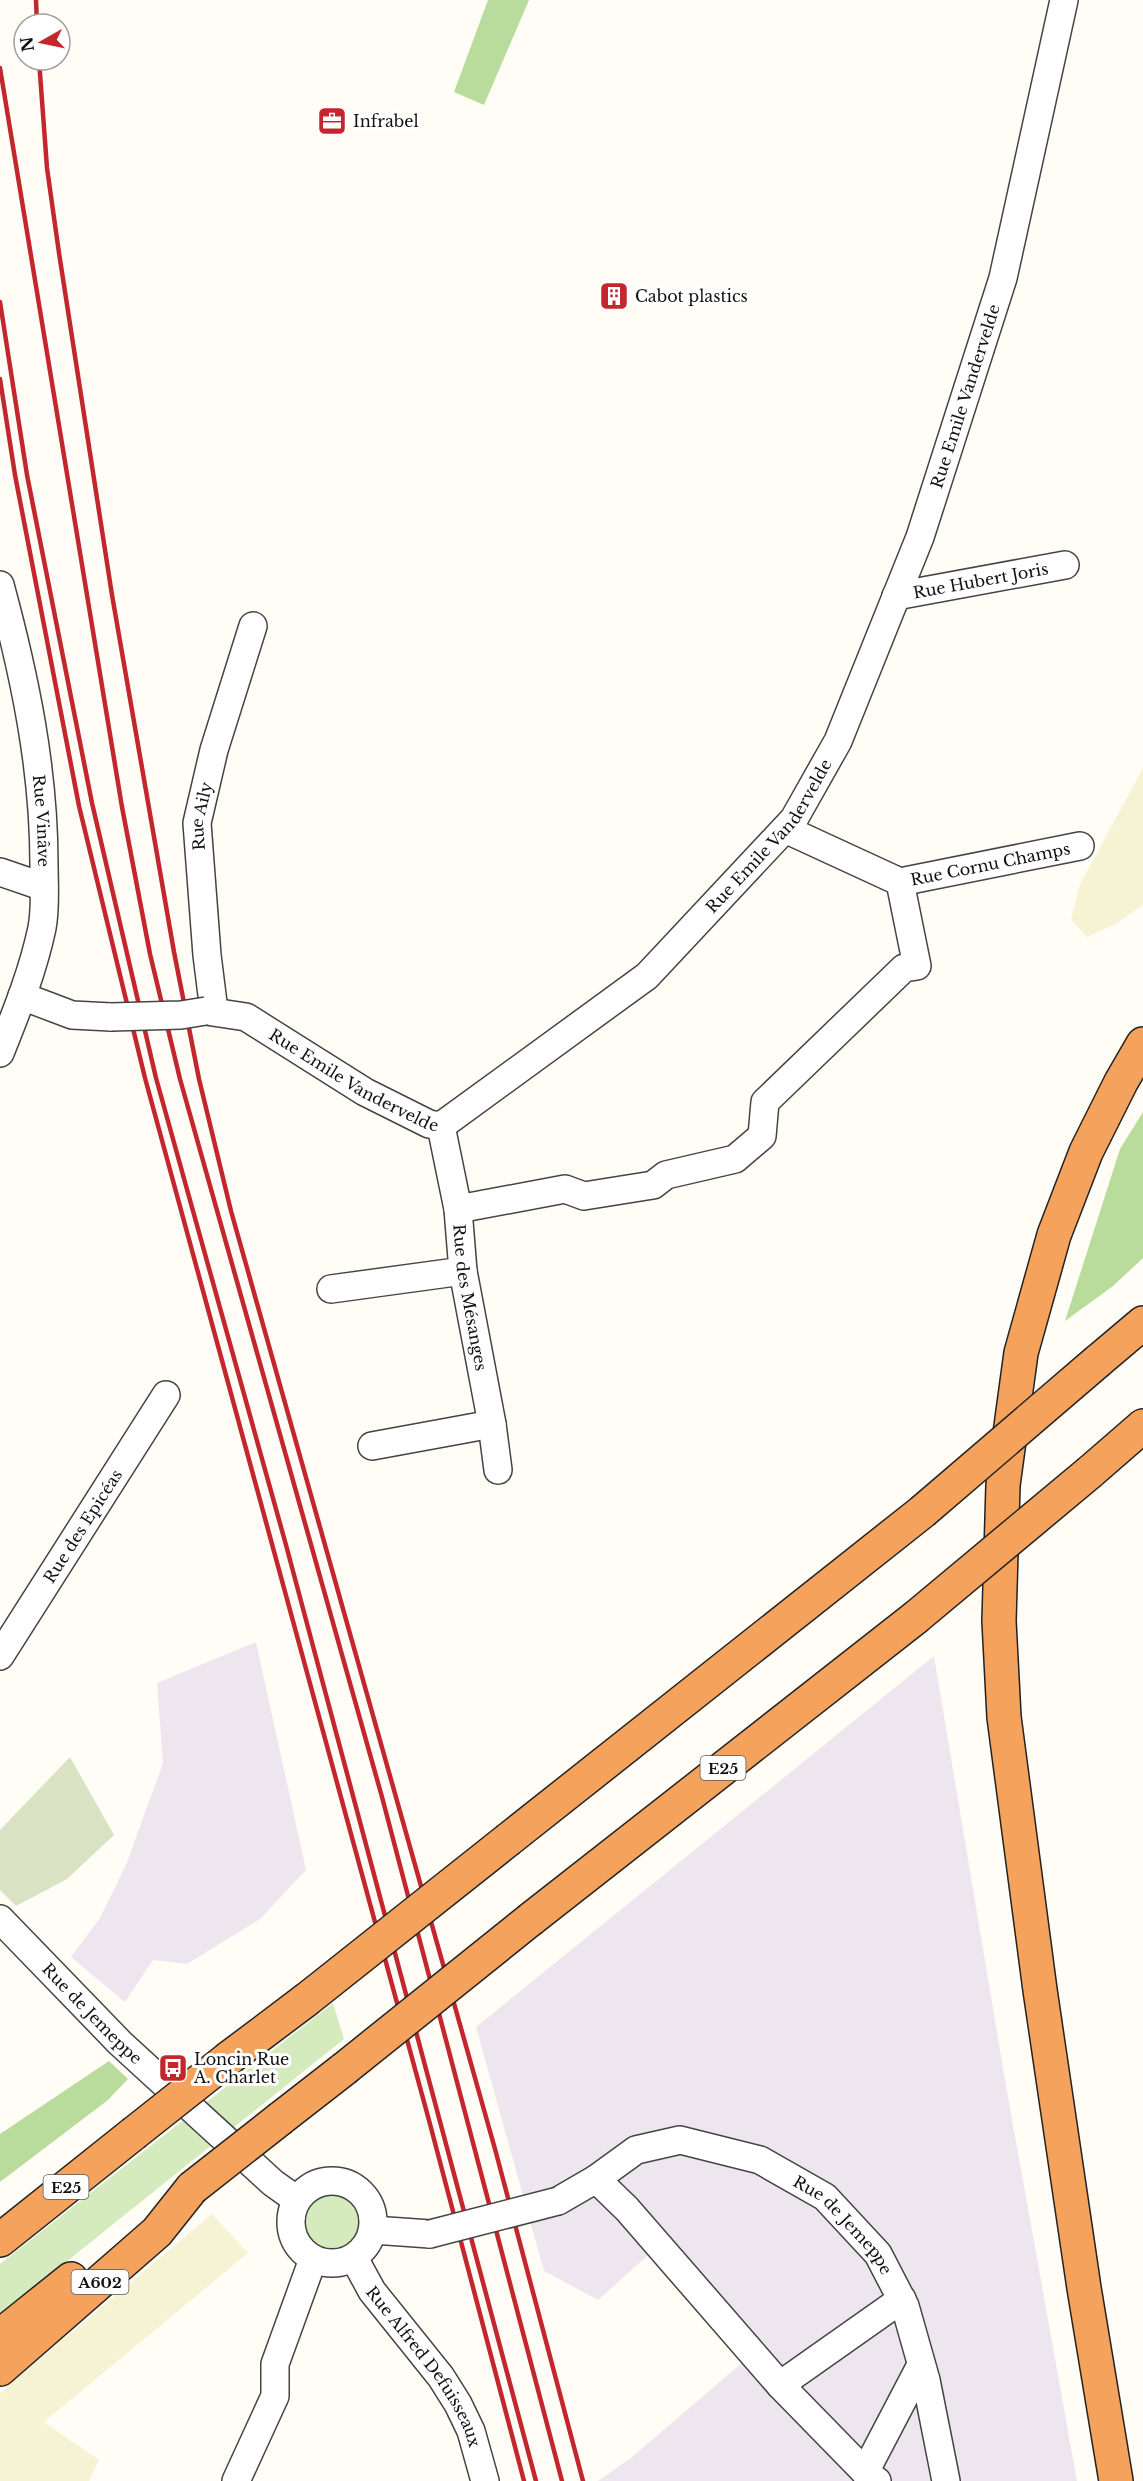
<svg xmlns="http://www.w3.org/2000/svg" width="1143" height="2481" font-family="'Libre Baskerville',serif">
  <style>
    .industrial { fill: #eee6ef }
    .farmland { fill: #f6f3d4 }
    .green { fill: #d5ebbd }
    .forest { fill: #b9dc9c }
    .cemetery { fill: #d9e3c4 }
    .lines { fill: none; stroke-linecap: round; stroke-linejoin: round }
    .minor-casing { stroke: #444; stroke-width: 30 }
    .highway-casing { stroke: #222; stroke-width: 36 }
    .minor { stroke: #fff; stroke-width: 27 }
    .highway { stroke: #f5a25d; stroke-width: 33 }
    .rail { stroke: #c4262e; stroke-width: 4.5 }
    .minor-bridge-casing { stroke: #444; stroke-width: 30; stroke-linecap: butt }
    .highway-bridge-casing { stroke: #222; stroke-width: 36; stroke-linecap: butt }
    .minor-bridge { stroke: #fff; stroke-width: 27 }
    .highway-bridge { stroke: #f5a25d; stroke-width: 33 }
    .labels { text-anchor: middle; dominant-baseline: central; stroke-width: 6; stroke-linejoin: round; paint-order: stroke }
    .shield { fill: #fff; stroke: #585858; stroke-width: 1.5 }
    .shield-label { font-size: 15px; font-weight: bold; fill: #111 }
    .poi-label { font-size: 16px; fill: #111; stroke: #fff; text-anchor: start }
    .street-label { font-size: 16px; fill: #111; stroke: #fff }
  </style>
  <rect width="100%" height="100%" fill="#fffdf5"/>
  <path class="industrial" d="M256,1642L306,1870L260,1919L187,1964L153,1960L125,2002L71,1957L100,1918L126,1865L163,1763L157,1683Z
    M934,1656L1005,2080L1077,2481H598L632,2457L743,2362L665,2240L598,2300L544,2271L476,2027Z"/>
  <path class="farmland" d="M1143,768V905L1114,925L1087,937L1071,920L1080,884Z
    M212,2214L248,2253L44,2422L99,2460L89,2481H0V2393Z"/>
  <path class="green" d="M333,2003L344,2039L0,2315V2264Z
    M304 2221a28 28 0 1 1 56 0a28 28 0 1 1-56 0Z"/>
  <path class="forest" d="M488,0H529L484,105L454,92Z
    M1143,1112V1258L1113,1286L1065,1321L1120,1149Z
    M109,2061L128,2079L108,2100L0,2182V2134Z"/>
  <path class="cemetery" d="M70,1757L114,1835L67,1879L16,1906L0,1890V1830Z"/>
  <g class="lines">
    <g class="minor-casing">
      <g id="minor">
        <path id="s1" d="M0,585C25,677 44,769 44,864C44,885 46,907 42,928C33,971 16,1013 0,1053"/>
        <path id="s2" d="M896,596L1065,565"/>
        <path d="M0,872L44,887"/>
        <path id="s3" d="M900,882L1080,846"/>
        <path d="M22,996L72,1015L111,1017"/>
        <path id="s4" d="M206,1011L246,1017L365,1092L429,1124L441,1126L647,976L794,819L838,741L920,537L1003,278L1064,0"/>
        <path id="s5" d="M214,1011L207,955L197,823L214,750L253,626"/>
        <path id="s6" d="M441,1126L458,1209L463,1271L492,1424L498,1470"/>
        <path d="M458,1209L565,1189L584,1196L653,1185L666,1175L735,1159L762,1136L765,1102L904,968L917,966L900,882L785,829"/>
        <path d="M331,1289L463,1271"/>
        <path d="M372,1446L492,1424"/>
        <path id="s7" d="M0,1656L166,1395"/>
        <path id="s8" d="M0,1919L120,2043L273,2183L297,2200"/>
        <path d="M596,2179L627,2209L780,2385L865,2472L877,2481"/>
        <circle cx="332" cy="2222" r="41"/>
        <path id="s9" d="M558,2201L596,2179L636,2150L680,2140L760,2160L825,2197L878,2254L905,2306L926,2380L946,2481"/>
        <path d="M373,2230L430,2234"/>
        <path id="s10" d="M354,2258L372,2291L441,2377L458,2404L471,2431L485,2481"/>
        <path d="M780,2385L902,2299"/>
        <path d="M865,2472L921,2365"/>
        <path d="M236,2481L275,2396V2364L313,2259"/>
      </g>
    </g>
    <g class="highway-casing">
      <path id="highway" d="M1098,1361L1143,1323
        M1090,1472L1143,1426
        M509,1839L922,1512
        M531,1919L915,1618
        M229,2058L306,2000
        M281,2118L344,2069
        M0,2240L133,2134
        M0,2336L71,2279
        M0,2369L157,2232L192,2188
        M1116,2481L1084,2288L1040,1990L1004,1717L999,1621L1003,1485L1021,1353L1054,1235L1086,1152L1121,1082L1143,1044"/>
    </g>
    <use href="#minor" class="minor"/>
    <use href="#highway" class="highway"/>
    <path class="rail" d="M36,0L37,24
      M39,60L47,168L59,253L112,595L174,952L199,1079L231,1211L495,2149L583,2481
      M0,68L122,807L150,954L180,1079L382,1797L562,2481
      M0,302L27,475L92,803L156,1078L286,1545L536,2481
      M0,379L15,475L79,806L145,1078L430,2124L524,2481"/>
    <g class="minor-bridge-casing">
      <path id="minor-bridge" d="M111,1017L181,1015L206,1011
        M430,2234L558,2201"/>
    </g>
    <g class="highway-bridge-casing">
      <path id="highway-bridge" d="M922,1512L1098,1361
        M915,1618L1090,1472
        M306,2000L509,1839
        M344,2069L531,1919
        M133,2134L229,2058
        M192,2188L281,2118"/>
    </g>
    <use href="#minor-bridge" class="minor-bridge"/>
    <use href="#highway-bridge" class="highway-bridge"/>
  </g>
  <defs>
    <g id="office-square" transform="scale(1.5)"><rect x="-9" y="-9" width="18" height="18" rx="4" fill="#c4262e" stroke="#fff"/><path d="M-6-3h4V-5.5h4V-3h4V5H-6ZM-1-4.5V-3h2v-1.5ZM-6 0V1H6V0Z" fill="#fff"/></g>
    <g id="building-square" transform="scale(1.5)"><rect x="-9" y="-9" width="18" height="18" rx="4" fill="#c4262e" stroke="#fff"/><path d="M-4-6H4V6H1V3H-1V6H-4ZM-2.5-4.3h1.7v1.8h-1.7ZM.8-4.3h1.7v1.8H.8ZM-2.5-1h1.7V.8h-1.7ZM.8-1h1.7V.8H.8Z" fill="#fff"/></g>
    <g id="bus-square" transform="scale(1.5)"><rect x="-9" y="-9" width="18" height="18" rx="4" fill="#c4262e" stroke="#fff"/><path d="M-5-6H5V4H4V6H2V4H-2V6H-4V4H-5ZM-3.5-4V0h7V-4ZM-3.5 1.2v1.5H-2V1.2ZM2 1.2v1.5H3.5V1.2Z" fill="#fff"/></g>
  </defs>
  <g fill-rule="evenodd">
    <use href="#office-square" x="332" y="121"/>
    <use href="#building-square" x="614" y="296"/>
    <use href="#bus-square" x="173" y="2068"/>
  </g>
  <g class="labels">
    <g class="shield">
      <rect x="700.5" y="1756" width="45" height="24" rx="4.5"/>
      <rect x="43.5" y="2175" width="45" height="24" rx="4.5"/>
      <rect x="71.5" y="2270" width="57" height="24" rx="4.5"/>
    </g>
    <g class="shield-label">
      <text x="723" y="1768">E25</text>
      <text x="66" y="2187">E25</text>
      <text x="100" y="2282">A602</text>
    </g>
    <g class="poi-label">
      <text x="353" y="121">Infrabel</text>
      <text x="635" y="296">Cabot plastics</text>
      <text x="194" y="2059">Loncin Rue<tspan x="194" dy="18">A. Charlet</tspan></text>
    </g>
    <g class="street-label">
      <text stroke="none"><textPath href="#s4" startOffset="1192">Rue Emile Vandervelde</textPath></text>
      <text stroke="none"><textPath href="#s2" startOffset="86">Rue Hubert Joris</textPath></text>
      <text stroke="none"><textPath href="#s5" startOffset="196">Rue Aily</textPath></text>
      <text stroke="none"><textPath href="#s1" startOffset="240">Rue Vinâve</textPath></text>
      <text stroke="none"><textPath href="#s4" startOffset="706">Rue Emile Vandervelde</textPath></text>
      <text stroke="none"><textPath href="#s3" startOffset="92">Rue Cornu Champs</textPath></text>
      <text stroke="none"><textPath href="#s4" startOffset="166">Rue Emile Vandervelde</textPath></text>
      <text stroke="none"><textPath href="#s6" startOffset="174">Rue des Mésanges</textPath></text>
      <text stroke="none"><textPath href="#s7" startOffset="154">Rue des Epicéas</textPath></text>
      <text stroke="none"><textPath href="#s8" startOffset="132">Rue de Jemeppe</textPath></text>
      <text stroke="none"><textPath href="#s9" startOffset="328">Rue de Jemeppe</textPath></text>
      <text stroke="none"><textPath href="#s10" startOffset="130">Rue Alfred Defuisseaux</textPath></text>
    </g>
  </g>
  <g transform="translate(42 42) rotate(261)"><circle r="28" fill="#ffffff" stroke="#a0a0a0" stroke-width="1.5"/>
  <path d="M0-4.5L10 22L0 15L-10 22Z" fill="#c4262e"/>
  <text y="-9" font-size="16" font-weight="bold" text-anchor="middle" fill="#111111">N</text>
  </g>
</svg>
